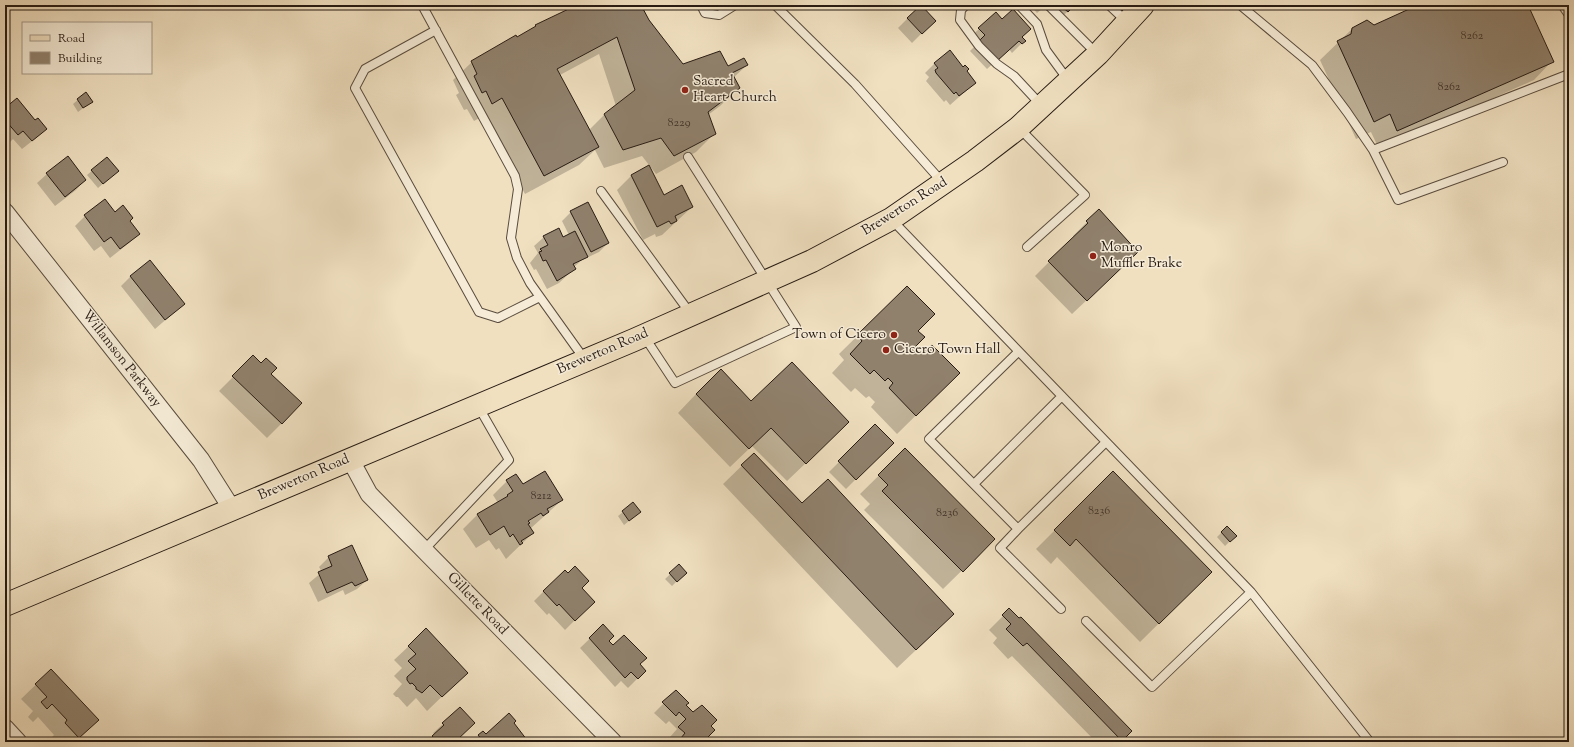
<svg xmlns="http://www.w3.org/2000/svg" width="1574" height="747" font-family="'Sorts Mill Goudy',serif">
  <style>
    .shadow { fill: #0003; fill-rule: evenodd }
    .building { fill: #90816d; stroke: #271b13 }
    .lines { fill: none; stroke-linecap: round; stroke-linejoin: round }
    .lane-casing { stroke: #594c3e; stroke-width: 10 }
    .street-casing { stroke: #594c3e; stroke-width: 19 }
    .primary-casing { stroke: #271b13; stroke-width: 24 }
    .lane { stroke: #f5ebd6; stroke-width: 8 }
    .street { stroke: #f5ebd6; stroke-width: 17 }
    .primary { stroke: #f0e0c0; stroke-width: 22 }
    .poi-dot { fill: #8f2418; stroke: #f5ebd6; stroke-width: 1.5 }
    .labels { text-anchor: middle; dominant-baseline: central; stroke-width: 3; stroke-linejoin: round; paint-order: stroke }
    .number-label { font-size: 12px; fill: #41342a }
    .poi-label { font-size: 14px; fill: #271b13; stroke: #f5ebd6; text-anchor: start }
    .street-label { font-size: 14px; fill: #271b13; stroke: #f5ebd6 }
  </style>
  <rect width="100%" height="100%" fill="#f0e0c0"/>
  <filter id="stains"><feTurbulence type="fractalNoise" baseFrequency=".005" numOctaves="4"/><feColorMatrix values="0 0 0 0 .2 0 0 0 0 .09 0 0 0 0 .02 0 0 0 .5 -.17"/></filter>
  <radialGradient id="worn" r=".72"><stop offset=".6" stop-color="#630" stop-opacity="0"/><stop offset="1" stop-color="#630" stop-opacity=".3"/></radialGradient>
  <path class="shadow" d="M578,5H640L648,20L683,65L728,67L747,65L733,78L739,88L720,106L708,115L715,133L696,152L656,174L642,156L604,168L595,150L579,165L525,194L483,116L474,121L467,109L464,110L456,95L459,93L453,80L472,62ZM599,54L616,106L604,115L589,130L560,75Z
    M1030,5H1074L1058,21L1044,7L1037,13Z
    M1421,5H1527L1552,61L1534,80L1379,149L1371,132L1356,139L1320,60L1352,29L1373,26Z
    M920,6L934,21L912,43L898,28Z
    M1002,20L1024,41L1012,53L1009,49L987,69L970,51L976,45L969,38L979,29Z
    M935,63L965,71L975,83L950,105L946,100L944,102L926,81L929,77L925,73Z
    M85,94L91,102L78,112L73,104Z
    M5,109L36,138L22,149L13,139L8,144L5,141Z
    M68,158L85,180L76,190L55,206L37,183L47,174Z
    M107,158L113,175L98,188L87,175Z
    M631,176L663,196L692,207L662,235L656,237L655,234L643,240L617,190Z
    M105,200L115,213L129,221L139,234L129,243L110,258L101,246L94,251L75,226L85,216Z
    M1099,210L1123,266L1072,314L1035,276L1074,237L1073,236Z
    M571,212L608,243L599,252L582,260L574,267V269L559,283L547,289L536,269L534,270L530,263L538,253L534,246L544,237L563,238L569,235L562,221Z
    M131,276L184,304L155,329L121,286Z
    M907,287L917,331L913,347L922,356L959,373L897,434L871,407L875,402L869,396L866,398L855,388L851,392L832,373L844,360L839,354Z
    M253,357L301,404L267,438L219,391Z
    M696,394L751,403L830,440L787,481L752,446L730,467L678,413Z
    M875,426L892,443L846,489L829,472Z
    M905,450L994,539L943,589L864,510L870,504L860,494Z
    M754,454L802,505L935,632L897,668L723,484Z
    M1113,472L1211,572L1140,642L1057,557L1051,564L1036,549Z
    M507,481L562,500L530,529L533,533L506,559L499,548L496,550L489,540L476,548L463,529L478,514L498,503L493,495Z
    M633,504L640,512L624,525L618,516Z
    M1227,527L1235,536L1225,546L1217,537Z
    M329,557L367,580L357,589L345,595L343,590L318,602L309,583L322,572L319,567Z
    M679,566L685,573L672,586L665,579Z
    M581,588L584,611L565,630L549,613L547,615L534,601L544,591Z
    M1009,610L1130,731L1120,742H1096L1012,656L1008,659L993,643L997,638L989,630Z
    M603,626L608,641L639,665L645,671L628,688L621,681L615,687L580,648Z
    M426,630L452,687L427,711L416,698L407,707L398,697H396L393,694L402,684L394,676L402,668L394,660Z
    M51,670L83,734L74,742H55L51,738L54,735L38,717L33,722L28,717L33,711L21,699Z
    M676,691L685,705L702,742H675L670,737L677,729L669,721L666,724L654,713Z
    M513,723L524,742H473L483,732L486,736Z
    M443,724L464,733L454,742H428L435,735L433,733Z
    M118,737L122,742H113Z"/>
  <path class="building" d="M577,5H641L649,20L683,64L720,51L728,66L744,58L748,65L732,73L740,88L708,112L716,134L674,156L661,138L623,150L604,114L635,90L617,37L557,69L599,147L544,176L502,98L492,104L486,91L482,93L474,76L477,74L471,61L516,35L517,37L536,26L535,25Z
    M921,5L936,21L922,34L907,18Z
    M1060,5H1075L1068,12Z
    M1418,5H1528L1554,62L1397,131L1390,114L1374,122L1337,41L1351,34L1352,28L1367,20L1374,25Z
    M1013,9L1031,29L1022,37L1026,41L1022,44L1019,41L997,61L979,41L985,35L978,28L996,12L1002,19Z
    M950,50L963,67L965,65L969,69L967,71L976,83L959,96L956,92L954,94L936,73L935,70L938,68L934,63Z
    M86,92L93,102L83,108L77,99Z
    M17,98L35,120L38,118L47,129L32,141L23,131L18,135L5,120V108Z
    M68,156L86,180L65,197L46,173Z
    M107,157L119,171L103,184L91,170Z
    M649,165L664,195L682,185L693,207L675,216L677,221L671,224L669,221L657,227L631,175Z
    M105,199L115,212L123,205L133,218L130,221L140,234L120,249L111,237L104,242L84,215Z
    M588,202L609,243L591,252L570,211Z
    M1099,209L1138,252L1087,301L1048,261L1088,223L1086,221Z
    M559,228L563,237L575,231L588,257L573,264L576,269L557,281L546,260L543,261L539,252L542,251L540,249L548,245L543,236Z
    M150,260L185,304L165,320L130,276Z
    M907,286L935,314L918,331L925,337L915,347L922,354L932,345L960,373L916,416L889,388L893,383L888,378L885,381L874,370L870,374L850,354L862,341L857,335Z
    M253,355L261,363L266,358L277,368L271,374L302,403L282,424L232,376Z
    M792,362L849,422L806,464L771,428L749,449L696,394L721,369L751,401Z
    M875,424L894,443L856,480L838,461Z
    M905,448L995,539L963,572L882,491L888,485L878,475Z
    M754,453L802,503L828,479L954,614L916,650L741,465Z
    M545,471L563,500L547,509L549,512L543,516L541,513L528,521L530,523L528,524L534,533L521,541L523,543L520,545L513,534L510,537L504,526L490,535L477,514L508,496L507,495L513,491L506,480L516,474L523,484Z
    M1113,471L1212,572L1159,624L1076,539L1070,546L1054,530Z
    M633,502L641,512L629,521L622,511Z
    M1227,526L1237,536L1230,542L1221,532Z
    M352,545L368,580L355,586L352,582L327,593L318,572L332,566L328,556Z
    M679,564L687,573L677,582L669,573Z
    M575,566L589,581L582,588L595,602L575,621L559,604L557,606L543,591L565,570L568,573Z
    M1009,608L1019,618L1021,617L1132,731L1122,741L1027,643L1023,646L1006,629L1011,624L1002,615Z
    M603,624L614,636L609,641L613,645L624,635L647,658L640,664L646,671L638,679L631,672L625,678L589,638Z
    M426,628L468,673L442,697L430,685L422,693L416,689V687L412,683L410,684L407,680V677L416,669L408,661L416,654L408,646Z
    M51,669L99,720L79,738L65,723L67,720L52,704L47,709L41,702L47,697L35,684Z
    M676,690L689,703L686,705L693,712L702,705L717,720L711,726L715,730L703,742H689L686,740L684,742L681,738L685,733L678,727L686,719L679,712L676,716L662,702Z
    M460,707L475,723L457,740L454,737L449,742H438L432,736L444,725L442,723Z
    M509,713L516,721L514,723L527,740L525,742H479L482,740L478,735L483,731L486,734Z"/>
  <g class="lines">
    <g class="lane-casing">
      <path id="lane" d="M422,5L515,176L518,189L511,238L517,258L530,283L585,360
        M701,5L705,13L719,15L735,5
        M775,5L855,84L943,183
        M966,5L961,10L960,20L979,46L997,64L1014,76L1041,105
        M1019,5L1037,24L1046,50L1068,80
        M1048,5L1097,54
        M1109,5L1127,22
        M1240,5L1312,65L1347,112L1373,150L1398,200L1503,162
        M1562,5L1569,15
        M436,30L365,69L355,88L479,312L498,318L540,297
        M1019,128L1085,195L1027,247
        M1373,150L1569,74
        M601,191L690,313
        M892,220L1251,592L1370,742
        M644,336L675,383L796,327L688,157
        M1018,352L929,439L1018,529L1106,442
        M974,484L1062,396
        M1018,529L1000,548L1061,609
        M424,550L509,460L478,406
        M1086,621L1152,687L1251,592"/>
    </g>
    <g class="street-casing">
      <path id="street" d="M5,212L201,460L232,509
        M350,459L369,494L613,742
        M5,728L18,742"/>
    </g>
    <g class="primary-casing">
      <path id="primary" d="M5,605L634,340L812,261L891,219L975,161L1018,128L1098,54L1143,5"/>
    </g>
    <use href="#lane" class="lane"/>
    <use href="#street" class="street"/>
    <use href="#primary" class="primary"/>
  </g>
  <g class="poi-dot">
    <circle cx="685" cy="90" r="4"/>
    <circle cx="1093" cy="256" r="4"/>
    <circle cx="894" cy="335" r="4"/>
    <circle cx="886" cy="350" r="4"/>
  </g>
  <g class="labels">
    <g class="number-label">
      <text x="1472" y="36">8262</text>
      <text x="1449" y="87">8262</text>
      <text x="679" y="123">8229</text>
      <text x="541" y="496">8212</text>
      <text x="1099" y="511">8236</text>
      <text x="947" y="513">8236</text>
    </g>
    <g class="poi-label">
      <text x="693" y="82">Sacred<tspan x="693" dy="16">Heart Church</tspan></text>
      <text x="1101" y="248">Monro<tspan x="1101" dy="16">Muffler Brake</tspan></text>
      <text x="886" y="335" text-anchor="end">Town of Cicero</text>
      <text x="894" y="350">Cicero Town Hall</text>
    </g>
    <g class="street-label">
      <text transform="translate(905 207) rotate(-32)">Brewerton Road</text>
      <text transform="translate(603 352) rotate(-23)">Brewerton Road</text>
      <text transform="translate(121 359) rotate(52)">Willamson Parkway</text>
      <text transform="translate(304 478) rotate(-23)">Brewerton Road</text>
      <text transform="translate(477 604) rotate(46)">Gillette Road</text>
    </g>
  </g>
  <rect width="1574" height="747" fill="none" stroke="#f0e0c0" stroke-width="20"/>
  <rect x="6" y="6" width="1562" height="735" fill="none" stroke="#271b13" stroke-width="2"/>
  <rect x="10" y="10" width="1554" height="727" fill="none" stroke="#271b13"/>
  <rect x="22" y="22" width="130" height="52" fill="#f5ebd6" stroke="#a39888"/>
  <rect x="30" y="35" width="20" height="6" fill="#f0e0c0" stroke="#a39888"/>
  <text x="58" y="42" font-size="12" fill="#271b13">Road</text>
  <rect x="30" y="52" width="20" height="12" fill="#90816d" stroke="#a39888"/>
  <text x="58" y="62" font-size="12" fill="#271b13">Building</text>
  <rect width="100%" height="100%" filter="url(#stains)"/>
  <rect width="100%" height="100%" fill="url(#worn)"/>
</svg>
